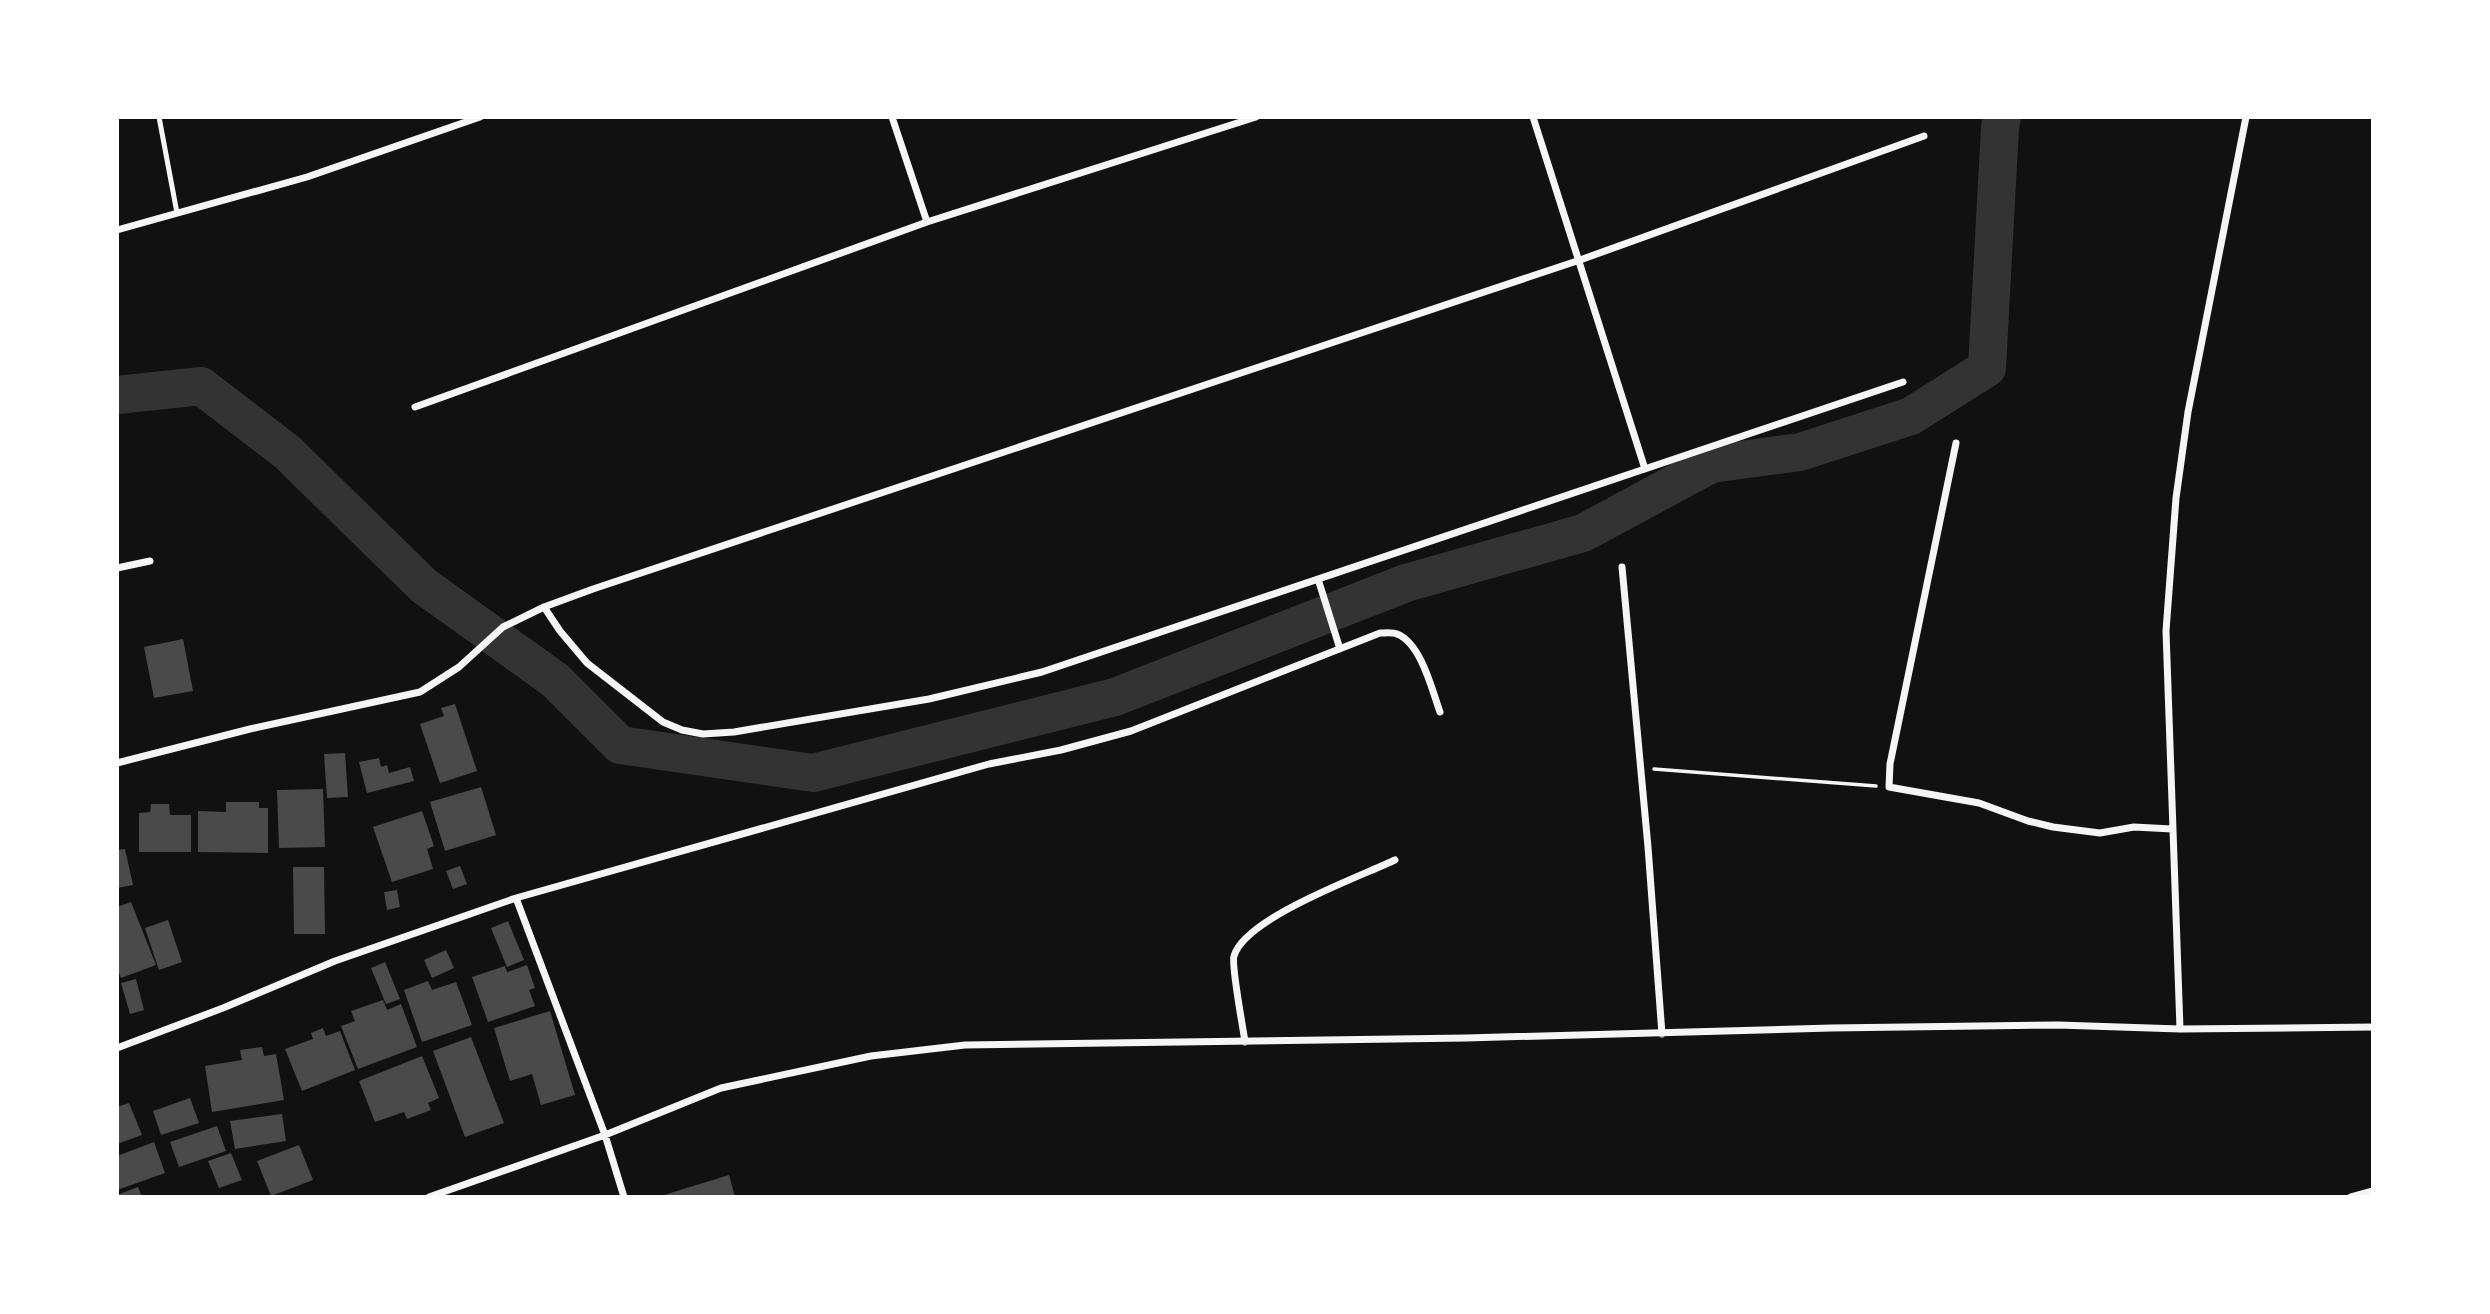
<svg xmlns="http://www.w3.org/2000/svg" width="2490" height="1314" font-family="Rubik,sans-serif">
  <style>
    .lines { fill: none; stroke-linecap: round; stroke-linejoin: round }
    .river { stroke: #333; stroke-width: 38 }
    .building { fill: #4a4a4a }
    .path { stroke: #f5f5f5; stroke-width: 3.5 }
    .service { stroke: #f5f5f5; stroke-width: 5 }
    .minor { stroke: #f5f5f5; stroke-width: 7 }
  </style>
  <rect width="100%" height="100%" fill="#111"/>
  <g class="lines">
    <path class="river" d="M117,395L201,386L287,452L424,586L555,680L620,745L813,773L1115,697L1406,583L1583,533L1711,464L1800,452L1911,416L1987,368L2000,127L2002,117"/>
  </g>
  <path class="building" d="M183,639L193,691L154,698L144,647Z
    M455,704L477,771L440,783L420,724L444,716L441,708Z
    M345,753L348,797L327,798L324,754Z
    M379,758L381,767L387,765L389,773L410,767L414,781L367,793L359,762Z
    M481,787L496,835L445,851L430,802Z
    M323,789L325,847L279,848L277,790Z
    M226,802H259V808H268V853L198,852V811L226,812Z
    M151,804H169L170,815H191V852H139V813L150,812Z
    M422,811L434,846L427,849L433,869L392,882L373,827Z
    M125,849L133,885L117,888V850Z
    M460,866L467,884L453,889L446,871Z
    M293,867H324L325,934H294Z
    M397,890L400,907L387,910L384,892Z
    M131,902L156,965L121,978L117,968V907Z
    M168,920L182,962L159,970L145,928Z
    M508,921L524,960L507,967L491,928Z
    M446,950L454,968L432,978L424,960Z
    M385,962L400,999L386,1004L371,968Z
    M527,965L535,988L529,990L535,1006L488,1022L472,977L505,966L507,972Z
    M136,979L144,1010L130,1014L121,983Z
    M428,981L432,990L456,982L472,1025L422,1042L404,990Z
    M383,1000L387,1010L401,1004L417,1047L358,1069L341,1026L355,1021L351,1011Z
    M550,1011L575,1095L541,1105L532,1074L510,1081L494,1028Z
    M323,1028L326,1036L340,1031L355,1070L302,1091L285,1049L313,1039L311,1033Z
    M471,1037L504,1123L465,1137L433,1051Z
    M262,1047L264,1056L276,1054L284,1100L212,1112L205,1066L242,1060L240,1050Z
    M422,1056L439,1098L428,1103L431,1110L407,1119L404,1112L375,1122L359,1081Z
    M190,1098L199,1123L161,1135L153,1111Z
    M129,1103L142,1135L117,1144V1107Z
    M282,1114L286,1141L235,1149L230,1121Z
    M217,1126L226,1151L179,1167L170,1142Z
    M154,1142L165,1173L117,1190V1156Z
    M299,1145L313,1180L271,1196L257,1161Z
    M231,1153L242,1180L219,1188L208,1161Z
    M729,1175L735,1197H664V1195Z
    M138,1187L142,1197H117V1195Z"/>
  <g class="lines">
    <path class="path" d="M1654,769L1876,786"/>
    <path class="service" d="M159,117L177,213"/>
    <path class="minor" d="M892,117L927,222
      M1533,117L1645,469
      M117,230L307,177L480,117
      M415,407L927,222L1256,117
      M1956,443L1890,764L1889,787L1979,803L2028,821L2053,827L2100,833L2134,827L2172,829
      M1622,567L1648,847L1662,1034
      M117,568L150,561
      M1318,579L1340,649
      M544,607L560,631L587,663L663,722L682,730L703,734L734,732L929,699L1042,672L1903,382
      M117,763L250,729L420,692L459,667L503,627L544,607L593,589L1580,260L1924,136
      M516,898L605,1135L624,1197
      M2180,1029L2166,631L2176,498L2188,412L2246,117
      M1245,1042C1243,1027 1231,965 1234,956C1245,918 1359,877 1395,860
      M117,1048L223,1008L335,961L516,898L989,764L1061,750L1131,731L1380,633C1385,633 1393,632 1397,634C1421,643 1432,690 1440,712
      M429,1197L605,1135L721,1088L871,1056L965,1045L1466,1038L1831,1028L2058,1025L2180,1029L2373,1027
      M2351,1197L2373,1191"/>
  </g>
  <rect width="2490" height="1314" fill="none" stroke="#ffffff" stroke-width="238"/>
</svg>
